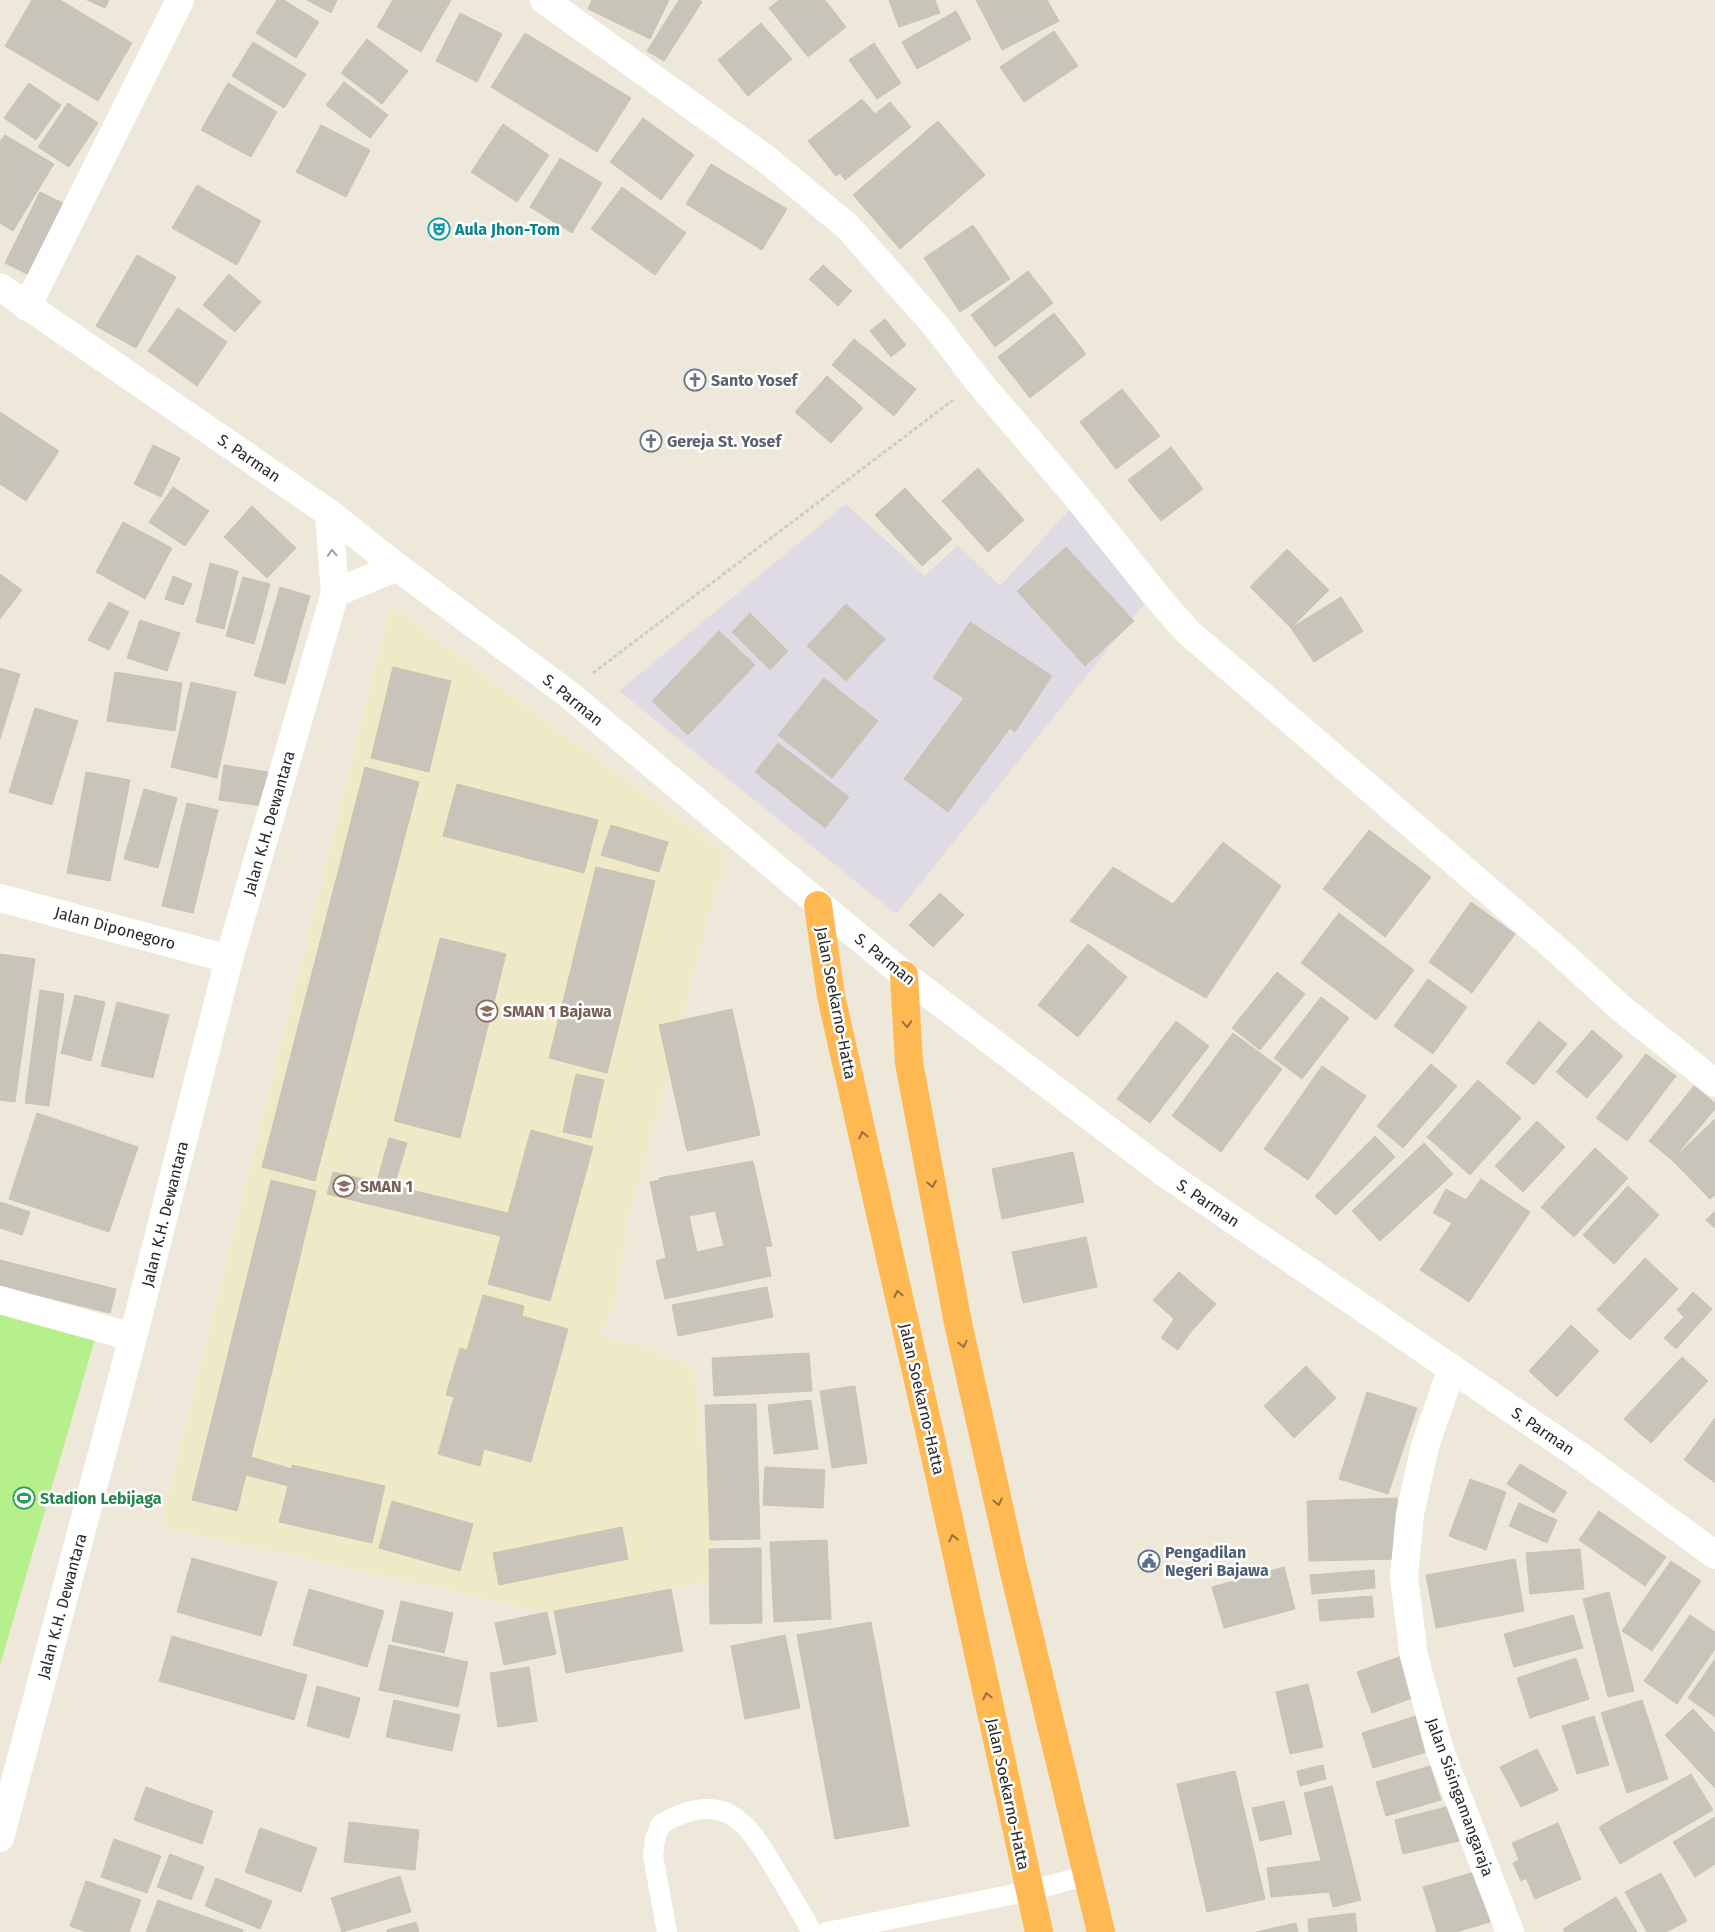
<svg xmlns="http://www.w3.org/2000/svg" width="1715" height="1932" font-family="'Fira Sans',sans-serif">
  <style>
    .industrial { fill: #dfdbe4 }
    .education { fill: #f0e9c7 }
    .pitch { fill: #b5f08c }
    .building { fill: #c8c4b9; stroke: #c8c4b3; fill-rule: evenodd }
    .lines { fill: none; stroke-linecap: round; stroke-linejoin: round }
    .path { stroke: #ccc; stroke-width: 3; stroke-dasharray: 4 2.5; stroke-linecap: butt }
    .lane { stroke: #fff; stroke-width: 20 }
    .street { stroke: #fff; stroke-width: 28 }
    .secondary { stroke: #fff; stroke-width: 28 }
    .highway { stroke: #ffb952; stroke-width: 28 }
    .oneway { stroke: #9f9f9f }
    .oneway2 { stroke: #94713e }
    .labels { text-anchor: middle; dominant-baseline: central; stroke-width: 5; stroke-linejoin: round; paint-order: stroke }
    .culture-label { font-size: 16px; font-weight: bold; fill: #0d838f; stroke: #fff; text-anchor: start }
    .worship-label { font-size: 16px; font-weight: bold; fill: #5b616d; stroke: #fff; text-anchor: start }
    .street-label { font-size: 16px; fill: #292929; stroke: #fff }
    .education-label { font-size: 16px; font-weight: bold; fill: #785e54; stroke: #fff; text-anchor: start }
    .leisure-label { font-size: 16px; font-weight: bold; fill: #27864d; stroke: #fff; text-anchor: start }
    .service-label { font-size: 16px; font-weight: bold; fill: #4e5e75; stroke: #fff; text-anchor: start }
  </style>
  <rect width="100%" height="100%" fill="#ede8d9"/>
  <path class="industrial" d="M846,504L925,576L958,545L1000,586L1070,509L1144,604L896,914L619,691Z"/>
  <path class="education" d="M391,606L726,854L627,1227L615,1301L599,1335L626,1341L693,1367L719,1578L551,1613L161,1526Z"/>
  <path class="pitch" d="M0,1306L97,1332L0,1665Z"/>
  <path class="building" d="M32,0H60L132,43L98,101L5,46Z
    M87,0H109L105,8Z
    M277,0H284L319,22L296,58L256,33Z
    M307,0H337L331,13Z
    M393,0H451L421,52L377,27Z
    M592,0H669L650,39L588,9Z
    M679,0H699L702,2L664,61L647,51Z
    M779,0H825L846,27L808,57L769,8Z
    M889,0H935L940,13L899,27Z
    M976,0H1047L1059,21L1002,50Z
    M956,11L971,39L917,69L902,42Z
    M460,13L502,34L477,82L436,61Z
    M761,23L792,59L748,96L718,60Z
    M1054,31L1078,66L1024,102L1000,67Z
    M525,33L631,98L597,152L491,87Z
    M367,39L408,71L382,104L341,73Z
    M253,42L306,74L284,108L232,76Z
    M874,43L901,83L877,99L849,60Z
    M344,82L388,115L370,138L326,105Z
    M29,83L61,105L36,140L4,118Z
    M228,83L277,112L251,157L201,130Z
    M862,99L875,114L890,102L911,127L845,180L840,173L836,176L808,141Z
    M68,103L98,123L69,167L38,147Z
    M643,118L694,155L661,200L610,162Z
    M938,121L985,175L900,249L853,195Z
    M503,124L549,155L517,202L471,172Z
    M321,125L370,150L346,197L296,172Z
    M5,135L54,164L13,231L0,223V142Z
    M560,158L602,183L572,233L530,207Z
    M711,164L787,209L762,250L686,204Z
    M197,185L261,221L237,265L172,228Z
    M622,187L686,233L655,275L591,229Z
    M40,192L71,207L35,278L5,263Z
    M973,225L1010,279L960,312L924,258Z
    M137,255L176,277L136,348L96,326Z
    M823,265L852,291L838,306L809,279Z
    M1028,271L1053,303L995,347L971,315Z
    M229,274L261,302L235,332L203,305Z
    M178,308L227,342L197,386L148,351Z
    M1054,313L1086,354L1030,398L998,357Z
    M885,319L906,345L891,357L870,331Z
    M854,339L916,389L894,416L832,365Z
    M827,376L863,408L831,443L795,412Z
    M1122,389L1160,436L1116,469L1080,422Z
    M0,412L59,451L26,501L0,484Z
    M153,445L180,458L161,497L134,484Z
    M1171,447L1203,489L1161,521L1128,480Z
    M978,468L1024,520L988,552L942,501Z
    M173,487L209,511L185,546L149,522Z
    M905,488L952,539L922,566L875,515Z
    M252,506L296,548L267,578L224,537Z
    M123,522L172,548L145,599L96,572Z
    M1066,547L1134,621L1085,666L1017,591Z
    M1287,549L1329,590L1291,628L1250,587Z
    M210,563L238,571L224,629L196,622Z
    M0,574L22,590L0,619Z
    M173,576L192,584L183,605L165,599Z
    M243,577L270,584L254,644L226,636Z
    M280,587L310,596L285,684L254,676Z
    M1341,597L1363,631L1314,662L1291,628Z
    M109,602L129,612L109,650L88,640Z
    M846,604L885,639L846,681L807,646Z
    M750,613L788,651L770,670L732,632Z
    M140,620L180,633L167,671L127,658Z
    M970,622L1052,676L1015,732L1010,728L948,812L904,779L964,698L933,678Z
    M719,631L755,665L688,735L652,701Z
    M393,667L451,681L429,772L371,758Z
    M0,668L20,674L0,739Z
    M115,672L182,683L175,731L107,721Z
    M824,678L878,721L832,778L778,735Z
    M191,682L236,692L217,778L171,767Z
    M35,708L78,721L52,805L9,792Z
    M778,743L849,797L825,828L755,772Z
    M224,765L268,772L263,806L219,800Z
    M365,767L419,782L315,1181L262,1167Z
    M86,772L130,780L110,881L67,873Z
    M457,784L598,820L584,873L443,836Z
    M144,789L177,798L158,868L124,859Z
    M187,803L218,810L193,913L162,906Z
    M611,825L668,842L659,872L601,855Z
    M1369,830L1431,877L1385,937L1323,889Z
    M1223,842L1281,886L1206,998L1070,921L1113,867L1173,904Z
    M596,867L655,881L607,1073L549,1058Z
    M940,893L964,915L933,947L909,925Z
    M1471,902L1515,934L1472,993L1429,962Z
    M1339,913L1414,970L1376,1020L1301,963Z
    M440,938L506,954L460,1138L394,1121Z
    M1088,944L1127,977L1078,1037L1038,1005Z
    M0,954L35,959L15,1102L0,1100Z
    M1277,972L1305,994L1260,1050L1232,1028Z
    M1428,979L1467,1007L1433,1054L1394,1026Z
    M40,990L64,994L49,1106L25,1103Z
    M75,995L105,1002L91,1061L61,1053Z
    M1321,997L1349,1018L1302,1079L1274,1058Z
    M117,1002L169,1015L153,1078L101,1066Z
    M732,1009L760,1135L687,1151L659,1025Z
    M1176,1021L1209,1046L1150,1123L1117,1099Z
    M1539,1021L1567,1044L1534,1085L1506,1063Z
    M1592,1030L1623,1056L1587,1098L1556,1072Z
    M1233,1033L1282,1069L1221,1152L1172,1116Z
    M1646,1054L1676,1076L1627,1141L1596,1118Z
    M1431,1064L1457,1086L1403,1148L1377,1126Z
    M1322,1066L1366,1096L1308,1180L1264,1149Z
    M576,1074L604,1080L591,1138L563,1132Z
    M1478,1080L1521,1118L1470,1175L1427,1137Z
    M1694,1086L1715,1103V1109L1672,1160L1649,1141Z
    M37,1113L138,1147L109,1232L9,1199Z
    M1715,1119V1195L1710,1199L1672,1160Z
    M1537,1121L1565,1147L1523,1192L1495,1166Z
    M531,1130L593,1147L550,1301L488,1284L501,1236L327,1194L333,1172L377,1182L389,1138L407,1143L394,1186L508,1213Z
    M1375,1136L1395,1157L1336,1215L1315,1196Z
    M1424,1143L1453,1174L1380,1241L1352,1211Z
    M1595,1148L1628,1178L1574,1237L1541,1207Z
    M1073,1152L1084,1202L1002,1219L992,1169Z
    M753,1161L772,1246L765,1247L771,1276L665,1299L656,1261L666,1258L650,1182L660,1180L659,1178ZM715,1211L724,1246L697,1252L689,1216Z
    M1481,1179L1530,1212L1469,1302L1420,1270L1452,1223L1433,1213L1446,1189L1466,1200Z
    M271,1180L316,1191L251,1457L292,1469V1465L385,1486L372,1543L279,1522L288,1486L246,1475L237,1511L192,1500Z
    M1628,1186L1659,1215L1614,1264L1583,1235Z
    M0,1202L30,1212L22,1235L0,1228Z
    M1715,1211V1228L1706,1220Z
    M1086,1237L1097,1287L1023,1303L1012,1252Z
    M1645,1258L1678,1289L1630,1340L1597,1310Z
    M0,1260L116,1289L110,1313L0,1286Z
    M1179,1272L1216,1304L1190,1333L1178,1350L1161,1338L1174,1319L1153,1300Z
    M767,1287L773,1317L678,1336L672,1305Z
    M1693,1292L1712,1309L1676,1349L1664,1338L1684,1317L1677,1310Z
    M483,1295L524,1306L522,1316L568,1329L531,1462L484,1449L480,1466L438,1454L454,1397L446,1395L460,1348L467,1350Z
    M1571,1325L1599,1351L1557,1397L1529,1371Z
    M809,1353L812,1391L714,1396L712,1358Z
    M1682,1357L1708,1381L1651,1443L1624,1419Z
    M1306,1366L1336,1398L1294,1438L1264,1406Z
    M855,1386L867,1463L832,1468L820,1391Z
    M1367,1392L1417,1408L1388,1494L1339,1479Z
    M811,1400L818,1449L774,1454L768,1405Z
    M756,1404L760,1539L710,1540L705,1405Z
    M1715,1418V1482H1714L1684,1460Z
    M1520,1464L1567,1492L1554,1513L1507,1484Z
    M765,1467L825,1470L823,1508L763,1505Z
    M1470,1479L1506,1492L1486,1550L1449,1536Z
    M1397,1498L1399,1559L1309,1561L1307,1501Z
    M392,1501L473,1524L460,1571L379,1548Z
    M1519,1503L1557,1520L1547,1543L1509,1526Z
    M1599,1511L1666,1557L1645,1586L1579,1540Z
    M622,1527L628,1559L499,1585L493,1553Z
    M827,1540L831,1619L774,1622L770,1542Z
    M761,1548L762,1623L710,1624L709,1549Z
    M1580,1549L1584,1589L1530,1594L1526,1553Z
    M192,1558L277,1582L261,1636L177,1612Z
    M1515,1559L1524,1611L1436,1628L1426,1575Z
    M1671,1561L1701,1581L1652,1651L1622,1631Z
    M1284,1567L1295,1609L1224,1628L1212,1587Z
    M1374,1570L1375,1588L1312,1594L1310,1575Z
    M309,1589L384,1611L367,1667L293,1645Z
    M671,1589L683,1651L566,1673L554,1611Z
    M1609,1592L1634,1691L1608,1697L1583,1599Z
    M1372,1596L1374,1617L1320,1621L1318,1600Z
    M401,1601L453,1613L444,1653L392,1641Z
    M547,1612L556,1654L504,1665L495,1623Z
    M1573,1615L1583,1648L1514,1667L1504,1634Z
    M1690,1615L1715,1632V1649L1677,1704L1644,1681Z
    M871,1622L909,1826L835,1839L797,1635Z
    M785,1635L800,1708L745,1719L731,1646Z
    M172,1636L307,1675L294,1720L159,1681Z
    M389,1645L468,1662L458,1707L379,1690Z
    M1402,1656L1417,1696L1372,1713L1357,1672Z
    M1576,1658L1589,1699L1530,1718L1517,1678Z
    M1715,1659V1717L1688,1698Z
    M529,1667L537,1721L498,1727L490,1673Z
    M1308,1684L1323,1747L1290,1754L1276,1692Z
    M317,1686L360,1698L349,1738L307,1726Z
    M394,1700L460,1715L452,1751L386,1737Z
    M1642,1700L1668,1779L1627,1793L1601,1713Z
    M1693,1709L1715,1733V1788L1665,1735Z
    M1419,1715L1430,1751L1373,1768L1362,1733Z
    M1594,1716L1609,1765L1577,1774L1562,1726Z
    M1537,1749L1558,1790L1521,1807L1500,1767Z
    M1323,1765L1326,1779L1300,1786L1297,1771Z
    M1430,1766L1441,1800L1386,1816L1376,1782Z
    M1235,1771L1265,1899L1207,1912L1177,1784Z
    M1691,1774L1713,1810L1620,1864L1599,1827Z
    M1332,1786L1361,1900L1333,1907L1329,1892L1271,1897L1267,1868L1321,1861L1304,1793Z
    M146,1787L213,1811L202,1844L134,1820Z
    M1284,1801L1292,1834L1260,1841L1252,1808Z
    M1450,1806L1459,1841L1403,1854L1395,1820Z
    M1715,1817V1864L1695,1877L1673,1842Z
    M349,1822L419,1830L415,1870L344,1862Z
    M1558,1823L1581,1879L1535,1899L1526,1878L1521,1881L1513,1863L1519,1860L1512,1843Z
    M260,1828L317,1848L301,1892L245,1872Z
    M114,1839L161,1856L147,1893L101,1877Z
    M170,1854L204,1867L191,1900L157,1887Z
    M1475,1872L1490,1922L1456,1932H1437L1423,1887Z
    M1661,1873L1687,1921L1666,1932H1647L1625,1892Z
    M400,1876L411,1912L342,1932L331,1898Z
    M216,1878L272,1901L260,1929L205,1906Z
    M86,1881L141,1900L129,1932H86L70,1926Z
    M1616,1897L1637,1932H1565L1563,1929Z
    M158,1900L243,1930V1932H146Z
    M1355,1913L1357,1932H1309L1308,1919Z
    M416,1922L419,1932H387V1930Z
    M1296,1923L1298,1932H1256Z"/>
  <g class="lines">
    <path class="path" d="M593,673L953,400"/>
    <path class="lane" d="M667,1932L653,1856L655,1839L661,1824C722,1790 745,1817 775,1869C788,1890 800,1911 812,1932
      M827,1932L1029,1891L1088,1875"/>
    <path class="street" d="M544,0L766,159L848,227L936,326L978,381L1073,492L1164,605L1188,632L1555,948L1622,1009L1715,1083
      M27,307L180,0
      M0,898L229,959
      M0,1300L133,1337
      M1452,1368L1425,1446L1410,1514L1404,1577L1414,1656L1439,1748L1510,1932"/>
    <path class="secondary" d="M0,287L329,513L397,567L567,693L904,975L1166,1174L1583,1458L1715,1555
      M335,593L397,567
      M0,1838L133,1337L229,959L335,593L329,513"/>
    <path class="highway" d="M818,905L831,996L939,1474L1039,1932
      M904,975L909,1063L958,1323L1012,1564L1101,1932"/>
  </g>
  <defs><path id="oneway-chevron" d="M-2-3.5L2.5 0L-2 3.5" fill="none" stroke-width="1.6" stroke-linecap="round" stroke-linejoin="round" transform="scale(1.25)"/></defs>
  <use class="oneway" href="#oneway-chevron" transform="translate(332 553) rotate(-94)"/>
  <g class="oneway2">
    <use href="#oneway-chevron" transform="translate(907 1024) rotate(86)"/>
    <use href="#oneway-chevron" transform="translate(863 1135) rotate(-103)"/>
    <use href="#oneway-chevron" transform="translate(932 1184) rotate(79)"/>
    <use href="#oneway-chevron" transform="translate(898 1294) rotate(-103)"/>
    <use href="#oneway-chevron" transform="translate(963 1344) rotate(77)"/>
    <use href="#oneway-chevron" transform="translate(998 1502) rotate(77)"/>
    <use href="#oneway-chevron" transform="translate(953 1538) rotate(-102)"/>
    <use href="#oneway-chevron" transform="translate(987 1696) rotate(-102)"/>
  </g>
  <defs>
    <g id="theatre-ring" transform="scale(1.125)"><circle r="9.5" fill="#fff" stroke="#0f9aa8" stroke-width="1.5"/><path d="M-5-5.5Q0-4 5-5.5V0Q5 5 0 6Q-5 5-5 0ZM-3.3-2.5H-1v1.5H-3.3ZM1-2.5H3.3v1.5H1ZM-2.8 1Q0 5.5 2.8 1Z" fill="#0f9aa8"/></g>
    <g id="church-ring" transform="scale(1.125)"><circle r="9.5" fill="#fff" stroke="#6b7280" stroke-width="1.5"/><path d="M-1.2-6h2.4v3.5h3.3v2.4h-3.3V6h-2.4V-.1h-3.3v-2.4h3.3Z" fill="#6b7280"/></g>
    <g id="school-ring" transform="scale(1.125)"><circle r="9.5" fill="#fff" stroke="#8d6e63" stroke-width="1.5"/><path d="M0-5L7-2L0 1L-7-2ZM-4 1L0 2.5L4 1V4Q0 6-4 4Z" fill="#8d6e63"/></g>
    <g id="stadium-ring" transform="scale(1.125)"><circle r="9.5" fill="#fff" stroke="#2e9e5b" stroke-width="1.5"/><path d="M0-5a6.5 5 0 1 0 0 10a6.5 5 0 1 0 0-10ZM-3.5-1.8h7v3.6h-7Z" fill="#2e9e5b"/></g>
    <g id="civic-ring" transform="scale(1.125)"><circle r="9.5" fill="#fff" stroke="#5c6f8a" stroke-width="1.5"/><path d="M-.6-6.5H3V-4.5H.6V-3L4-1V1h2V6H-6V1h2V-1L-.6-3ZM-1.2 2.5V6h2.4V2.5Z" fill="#5c6f8a"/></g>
  </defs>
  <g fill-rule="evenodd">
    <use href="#theatre-ring" x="439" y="229"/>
    <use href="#church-ring" x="695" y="380"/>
    <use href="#church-ring" x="651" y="441"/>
    <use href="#school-ring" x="487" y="1011"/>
    <use href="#school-ring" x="344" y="1186"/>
    <use href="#stadium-ring" x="24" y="1498"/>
    <use href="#civic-ring" x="1149" y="1561"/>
  </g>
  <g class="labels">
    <g class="culture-label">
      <text x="455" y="229">Aula Jhon-Tom</text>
    </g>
    <g class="worship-label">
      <text x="711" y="380">Santo Yosef</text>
      <text x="667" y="441">Gereja St. Yosef</text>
    </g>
    <g class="street-label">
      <text transform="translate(249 458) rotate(34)">S. Parman</text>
      <text transform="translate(573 700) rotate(39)">S. Parman</text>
      <text transform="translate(269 823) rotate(-74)">Jalan K.H. Dewantara</text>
      <text transform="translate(115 928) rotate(15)">Jalan Diponegoro</text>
      <text transform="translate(885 959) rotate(39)">S. Parman</text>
      <text transform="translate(836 1003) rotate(79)">Jalan Soekarno-Hatta</text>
      <text transform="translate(1208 1203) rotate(34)">S. Parman</text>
      <text transform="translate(165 1214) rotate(-76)">Jalan K.H. Dewantara</text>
      <text transform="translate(922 1399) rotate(77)">Jalan Soekarno-Hatta</text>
      <text transform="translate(1543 1431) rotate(34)">S. Parman</text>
      <text transform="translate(62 1606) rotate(-75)">Jalan K.H. Dewantara</text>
      <text transform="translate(1008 1794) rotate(78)">Jalan Soekarno-Hatta</text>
      <text transform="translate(1460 1797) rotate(70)">Jalan Sisingamangaraja</text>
    </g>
    <g class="education-label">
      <text x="503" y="1011">SMAN 1 Bajawa</text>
      <text x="360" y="1186">SMAN 1</text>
    </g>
    <g class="leisure-label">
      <text x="40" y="1498">Stadion Lebijaga</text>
    </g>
    <g class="service-label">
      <text x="1165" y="1552">Pengadilan<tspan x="1165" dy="18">Negeri Bajawa</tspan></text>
    </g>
  </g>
</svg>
